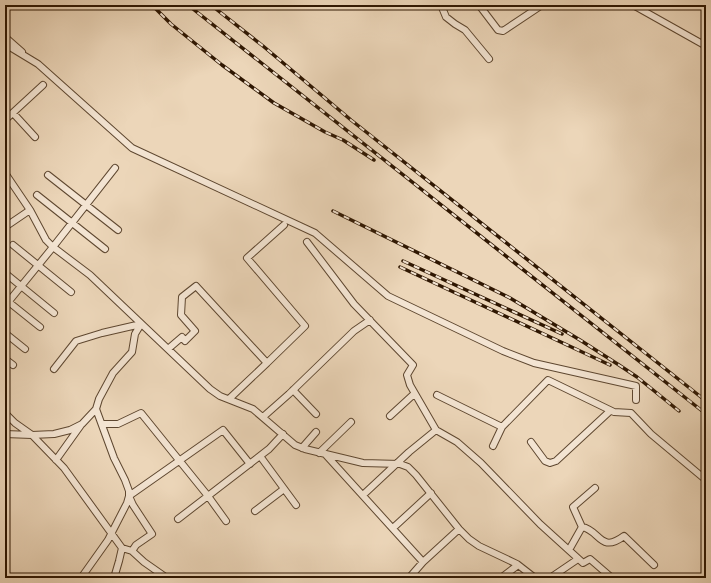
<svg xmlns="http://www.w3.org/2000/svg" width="711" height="583" font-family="'Sorts Mill Goudy',serif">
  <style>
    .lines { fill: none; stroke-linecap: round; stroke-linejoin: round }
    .minor-casing { stroke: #5e4730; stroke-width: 8 }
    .minor { stroke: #f3e4d2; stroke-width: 6 }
    .rail-casing { stroke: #2f1702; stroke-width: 3.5 }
    .rail { stroke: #f3e4d2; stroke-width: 2; stroke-dasharray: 6; stroke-linecap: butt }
  </style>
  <rect width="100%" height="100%" fill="#ecd6b9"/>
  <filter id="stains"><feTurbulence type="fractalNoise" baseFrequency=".005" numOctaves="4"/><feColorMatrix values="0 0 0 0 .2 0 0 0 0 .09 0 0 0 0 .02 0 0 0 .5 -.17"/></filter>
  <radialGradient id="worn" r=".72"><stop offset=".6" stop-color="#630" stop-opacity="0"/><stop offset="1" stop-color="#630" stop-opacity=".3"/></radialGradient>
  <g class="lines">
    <g class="minor-casing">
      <path id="minor" d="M441,5L446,17L455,24L465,30L489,59
        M479,5L498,30L503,31L542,5
        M633,5L706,46
        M5,37L22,52
        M5,44L38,64L132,148L315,233L388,296L503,351L534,363L636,386V400
        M13,113L35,137
        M5,120L43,85
        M5,173L30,210L46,240L53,247L90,275L210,389L220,396L253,409L295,445L305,449L363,463L400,464L408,467L416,475L459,529L469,539L479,546L517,564L535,578
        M48,175L118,230
        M37,195L105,249
        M5,227L30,210
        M307,242L354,304L413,365L407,375L410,385L436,430L457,442L481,463L540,524L583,563L590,559L612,578
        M13,245L71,292
        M5,273L54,313
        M5,299L40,327
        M5,306L53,247L115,168
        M5,333L25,349
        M168,349L182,337L185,341L195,331L181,315L182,297L196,286L267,363L229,399
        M5,359L13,365
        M267,363L305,326L247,258L284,225
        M54,369L76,341L102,333L141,324
        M293,390L316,414
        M437,395L502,427L493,446
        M5,413L15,423L32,435L54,434L70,430L82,424L96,409
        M390,416L414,394
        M263,417L289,394L354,331L370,320
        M102,424H118L141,413L208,496L226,521
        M502,427L548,380L614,412L631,413L651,434L706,480
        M5,434L32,435L64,468L122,548L132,551L136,545L152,534L133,505L129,496L223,430L250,464
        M531,442L545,461L550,463L556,461L610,411
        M302,448L316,432
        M319,453L351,422
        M326,455L423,562
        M260,456L296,505
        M56,460L81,425
        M363,495L409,452L436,430
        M255,511L284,489
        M178,519L269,449L283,434
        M582,527C600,530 600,554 624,536L654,565
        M393,528L431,493
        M569,550L582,527L573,507L595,488
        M132,551L144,562L164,576L162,578
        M81,578L108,540L127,503L129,496V491L125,480L114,458L96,409L99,399L113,373L132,352L135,334L141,324
        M114,578L119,561L122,548
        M409,578L423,562L459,529
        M501,578L518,565
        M550,578L578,559"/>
    </g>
    <use href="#minor" class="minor"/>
    <g class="rail-casing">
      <path id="rail" d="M152,5L171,24L222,65L274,103L325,132L343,140L374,160
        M188,5L706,414
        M211,5L263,46L351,120L706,401
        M333,211L510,298L580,340L619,365L637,377L679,411
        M403,261L562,334
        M400,267L610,365"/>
    </g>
    <use href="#rail" class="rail"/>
  </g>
  <rect width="711" height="583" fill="none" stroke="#ecd6b9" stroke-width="20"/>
  <rect x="6" y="6" width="699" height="571" fill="none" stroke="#2f1702" stroke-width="2"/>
  <rect x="10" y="10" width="691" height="563" fill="none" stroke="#2f1702"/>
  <rect width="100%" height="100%" filter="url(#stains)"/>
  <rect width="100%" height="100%" fill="url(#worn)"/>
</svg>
